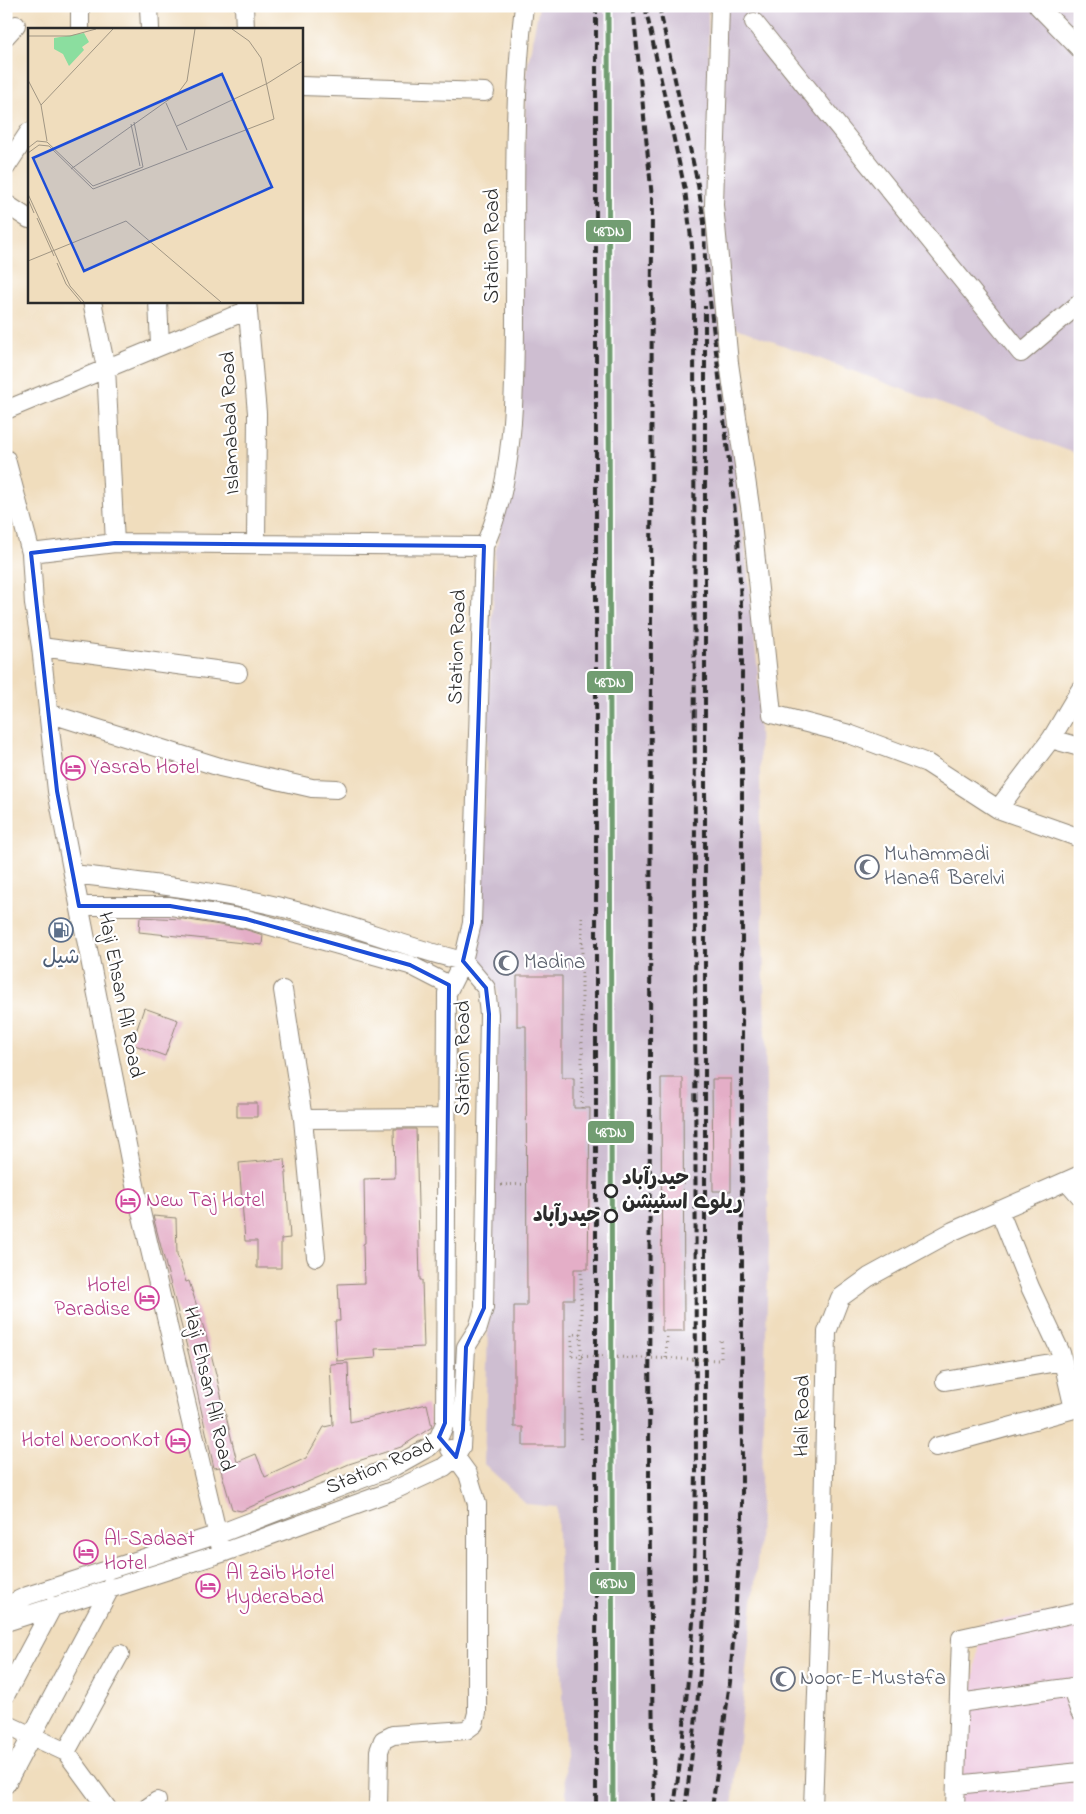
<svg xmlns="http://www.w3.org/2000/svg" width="1086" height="1814" font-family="'Indie Flower','Playpen Sans Arabic',sans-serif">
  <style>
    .built { fill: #f0d0e4 }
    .industrial { fill: #cebed1 }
    .building { fill: #e4aec7 }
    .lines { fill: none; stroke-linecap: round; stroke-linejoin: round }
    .minor-casing { stroke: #8e8474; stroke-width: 20 }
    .path { stroke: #8e8474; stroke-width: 3; stroke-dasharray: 1 4; stroke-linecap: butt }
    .minor { stroke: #fff; stroke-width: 18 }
    .rail { stroke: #2b2b2b; stroke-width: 4; stroke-dasharray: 8 4; stroke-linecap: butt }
    .path-bridge { stroke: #8e8474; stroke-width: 3; stroke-dasharray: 1 4; stroke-linecap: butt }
    .rail-1-casing { stroke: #fff; stroke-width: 9 }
    .rail-1 { stroke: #729d72; stroke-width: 5 }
    .marked { fill: none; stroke: #1d4ed8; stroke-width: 4; stroke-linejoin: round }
    .stop-dot { fill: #fff; stroke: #2b2b2b; stroke-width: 2.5 }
    .labels { text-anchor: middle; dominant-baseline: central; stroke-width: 4.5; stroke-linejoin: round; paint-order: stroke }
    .street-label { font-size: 21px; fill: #2b2b2b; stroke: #fff }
    .hotel-label { font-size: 21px; fill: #b23c85; stroke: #fff; text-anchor: start }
    .worship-label { font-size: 21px; fill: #5b616d; stroke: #fff; text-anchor: start }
    .service-label { font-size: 21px; fill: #4e5e75; stroke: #fff }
    .stop-label { font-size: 21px; font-weight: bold; fill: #2b2b2b; stroke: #fff; text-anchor: start }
    .inset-road { fill: none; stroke: #a19683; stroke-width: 1 }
    .view { fill: #1d4ed8; fill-opacity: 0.15; stroke: #1d4ed8; stroke-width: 2.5 }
    .inset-edge { fill: none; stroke: #2b2b2b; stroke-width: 2.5 }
    .line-badge { stroke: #fff; stroke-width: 2 }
    .badge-label { font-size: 14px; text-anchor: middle; font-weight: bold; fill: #fff }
  </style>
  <rect width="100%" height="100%" fill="#fff"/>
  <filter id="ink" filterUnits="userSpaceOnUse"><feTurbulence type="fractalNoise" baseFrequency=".02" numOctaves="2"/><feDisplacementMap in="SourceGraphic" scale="10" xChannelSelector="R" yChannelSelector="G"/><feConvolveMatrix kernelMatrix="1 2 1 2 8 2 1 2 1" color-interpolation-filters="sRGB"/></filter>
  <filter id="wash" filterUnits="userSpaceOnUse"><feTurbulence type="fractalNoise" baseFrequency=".0096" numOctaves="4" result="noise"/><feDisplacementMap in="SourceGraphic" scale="20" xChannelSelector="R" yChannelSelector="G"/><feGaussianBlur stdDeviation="1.12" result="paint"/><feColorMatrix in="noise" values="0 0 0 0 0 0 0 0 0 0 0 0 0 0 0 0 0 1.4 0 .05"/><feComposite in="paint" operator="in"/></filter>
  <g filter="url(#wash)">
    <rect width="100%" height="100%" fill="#f0ddbd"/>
    <path class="built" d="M1080,1608V1808H958L981,1623Z"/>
    <path class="industrial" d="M539,6H708L711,214L758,672L769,1242L759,1544L732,1808H569L566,1791L557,1507L527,1504L484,1464L498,991L474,954L482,855L495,554L518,446L526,74Z
      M720,6H1080V455L726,324L714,205Z"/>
    <g id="blocks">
      <path class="building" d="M140,917L183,919L244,929L263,935L262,945L139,932Z
        M517,976H562V1078H574V1108H590L588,1269H574V1299H564V1446H523V1427H514V1306H527L526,1026H517Z
        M144,1008L178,1020L165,1056L132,1044Z
        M661,1078H683L684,1331H662Z
        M712,1079H731V1191H713Z
        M237,1103H257V1117H237Z
        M394,1129H416L420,1280H422L424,1347L375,1349L376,1358L337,1361L335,1321H340L338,1284L364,1283L363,1244L365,1243L364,1179L395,1178Z
        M285,1159L290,1238L281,1239V1268H257V1241H245L239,1163Z
        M153,1216L176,1218L177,1254L186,1282L189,1281L209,1345L237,1462L256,1454L265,1477L306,1458L324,1427L333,1425L330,1364L348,1363L350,1422L427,1404L432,1427L401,1447L349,1464L241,1511L232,1509L220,1467L214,1468L189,1355Z"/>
    </g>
  </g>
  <g filter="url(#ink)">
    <use href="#blocks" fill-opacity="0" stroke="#8e8474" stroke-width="1"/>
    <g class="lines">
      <g class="minor-casing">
        <path id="minor" d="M80,6V29
          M149,6L150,29
          M244,6L245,29
          M720,6L714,205L729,363L751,513L772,714L849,734L927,763L998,809L1080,838
          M1038,6L1080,49
          M754,22L1021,353L1080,303
          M6,36L16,25
          M301,86L485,92
          M6,167L29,132
          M6,204L29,219
          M92,301L106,368L115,543
          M158,301L160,345
          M247,301L257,413L256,544
          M6,410L248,310
          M6,459L31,553L34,604L41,647L57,791L73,874L137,1195L222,1553
          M31,553L115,543L484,546
          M41,647L238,673
          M48,713L220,767L312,788L337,789
          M1051,739L1080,747
          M998,809L1051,739L1080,690
          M73,874C149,883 226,892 300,912C355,926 408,948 463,961
          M79,906H170L246,919L410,965L449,985
          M283,990L303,1119
          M1067,1181L1080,1196
          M999,1210L1030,1287L1061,1353L1074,1409H1080
          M316,1257L303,1119L446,1118
          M945,1381L1063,1361
          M936,1447L1074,1409
          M6,1606L27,1596L219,1534L395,1466L429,1447L439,1437L445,1423L447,993L463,961L472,923L484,546C516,481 515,377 515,305C516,205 512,105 524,6
          M6,1622L222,1553L392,1491L444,1467L456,1457L461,1447L466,1347L478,1328L484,1308L489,1014L486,988L463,961
          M1071,1687L1080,1712
          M6,1694L53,1606
          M959,1703L1080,1686
          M6,1724L66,1752L107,1808
          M66,1752L120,1654
          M6,1784L111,1587
          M956,1785L1080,1772
          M147,1808L157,1801
          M378,1808L379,1751L383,1740L393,1735L466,1730L474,1724L477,1713V1504L468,1474L450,1449
          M813,1808L823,1519L827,1332L840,1298L869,1277L953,1231L1080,1175
          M955,1808L961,1638L1080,1612"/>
      </g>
      <path class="path" d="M582,1108V914
        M501,1185L527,1184
        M721,1341V1360
        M572,1356V1334H581
        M666,1358L667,1335
        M581,1439V1269"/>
      <use href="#minor" class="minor"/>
      <path class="rail" d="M596,6V1808
        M633,6L652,198L649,1492L654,1808
        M645,6L685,190L692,246L694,299L696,1473L693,1622L682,1747L674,1808
        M659,6L698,185L704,222L705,259L738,537L742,628V1519L730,1682L712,1808
        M685,1808C695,1735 702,1663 705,1590V306"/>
      <path class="path-bridge" d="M572,1356L721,1360"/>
      <g class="rail-1-casing">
        <path id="rail-1" d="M608,6L613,1808"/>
      </g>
      <use href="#rail-1" class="rail-1"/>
    </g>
  </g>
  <path class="marked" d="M115,543L484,546L472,923L463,961L486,988L489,1014L484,1308L466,1347L463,1430L456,1457L439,1437L445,1423L449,985L410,965L246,919L170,906H79L57,791L31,553Z"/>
  <defs>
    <g id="hotel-ring" transform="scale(1.25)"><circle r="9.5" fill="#fff" stroke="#d1479c" stroke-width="1.5"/><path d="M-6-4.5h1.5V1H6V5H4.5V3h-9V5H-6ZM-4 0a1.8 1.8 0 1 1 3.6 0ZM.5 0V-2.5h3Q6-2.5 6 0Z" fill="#d1479c"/></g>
    <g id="mosque-ring" transform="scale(1.25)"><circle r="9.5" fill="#fff" stroke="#6b7280" stroke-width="1.5"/><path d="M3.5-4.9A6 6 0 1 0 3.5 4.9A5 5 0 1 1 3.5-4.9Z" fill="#6b7280"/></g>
    <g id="fuel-ring" transform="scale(1.25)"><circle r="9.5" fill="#fff" stroke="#5c6f8a" stroke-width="1.5"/><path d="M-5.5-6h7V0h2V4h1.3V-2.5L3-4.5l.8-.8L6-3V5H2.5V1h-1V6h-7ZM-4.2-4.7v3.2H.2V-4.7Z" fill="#5c6f8a"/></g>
  </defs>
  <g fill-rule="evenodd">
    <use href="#hotel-ring" x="73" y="768"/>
    <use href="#mosque-ring" x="867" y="867"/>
    <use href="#fuel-ring" x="61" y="930"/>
    <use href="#mosque-ring" x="506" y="963"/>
    <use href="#hotel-ring" x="128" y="1201"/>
    <use href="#hotel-ring" x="147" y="1298"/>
    <use href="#hotel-ring" x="178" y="1441"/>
    <use href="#hotel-ring" x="86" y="1552"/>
    <use href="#hotel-ring" x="208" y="1586"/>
    <use href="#mosque-ring" x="783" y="1679"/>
  </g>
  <g class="stop-dot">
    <circle cx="611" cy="1191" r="6"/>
    <circle cx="611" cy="1216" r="6"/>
  </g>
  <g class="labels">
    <g class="street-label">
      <text transform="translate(493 246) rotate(-90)">Station Road</text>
      <text transform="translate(231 423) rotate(-92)">Islamabad Road</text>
      <text transform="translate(458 647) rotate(-88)">Station Road</text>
      <text transform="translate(120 995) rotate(79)">Haji Ehsan Ali Road</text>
      <text transform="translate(464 1058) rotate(-90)">Station Road</text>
      <text transform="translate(208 1389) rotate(77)">Haji Ehsan Ali Road</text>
      <text transform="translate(803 1416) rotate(-89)">Hali Road</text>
      <text transform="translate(380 1467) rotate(-23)">Station Road</text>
    </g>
    <g class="hotel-label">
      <text x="90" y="768">Yasrab Hotel</text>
      <text x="146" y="1201">New Taj Hotel</text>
      <text x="130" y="1286" text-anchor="end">Hotel<tspan x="130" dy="24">Paradise</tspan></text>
      <text x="160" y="1441" text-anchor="end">Hotel NeroonKot</text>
      <text x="104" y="1540">Al-Sadaat<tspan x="104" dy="24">Hotel</tspan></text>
      <text x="226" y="1574">Al Zaib Hotel<tspan x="226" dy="24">Hyderabad</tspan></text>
    </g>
    <g class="worship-label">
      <text x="884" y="855">Muhammadi<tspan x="884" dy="24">Hanafi Barelvi</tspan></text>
      <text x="524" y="963">Madina</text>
      <text x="800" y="1679">Noor-E-Mustafa</text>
    </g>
    <g class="service-label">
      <text x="61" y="958">شیل</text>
    </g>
    <g class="stop-label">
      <text x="622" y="1179">حیدرآباد<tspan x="622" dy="24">ریلوے اسٹیشن</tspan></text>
      <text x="600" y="1216" text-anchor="end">حیدرآباد</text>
    </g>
  </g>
  <g transform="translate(28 28)">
    <rect width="275" height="275" fill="#f0ddbd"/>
    <path d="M56,5L61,14L54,19L56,22L41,38L35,26L26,21V10Z" fill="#8bde9f"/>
    <path class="inset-road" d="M0,8H42L68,1M0,52L13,77L19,113M138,75L159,122M13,77L85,1M106,94L115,139M103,96L112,138M149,98L240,55L275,33M0,120L9,113L19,114L65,158L115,139M0,125L11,117L21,118L65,161L246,91L233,30L221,13L204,1M43,141L150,65L159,53L167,1M0,166L42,258L56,274M0,171L6,185M9,190L26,228M0,233L98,193L193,274M29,235L38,256L53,274"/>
    <path class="view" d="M194,46L244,159L56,243L5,130Z"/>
    <rect width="275" height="275" class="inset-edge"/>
  </g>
  <g class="line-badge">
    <rect x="585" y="219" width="47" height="24" rx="5" fill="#729d72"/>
    <rect x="586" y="670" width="48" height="24" rx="5" fill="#729d72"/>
    <rect x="587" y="1120" width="48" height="24" rx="5" fill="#729d72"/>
    <rect x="589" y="1571" width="47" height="24" rx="5" fill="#729d72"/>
  </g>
  <g class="badge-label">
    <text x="609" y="236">48DN</text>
    <text x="610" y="687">48DN</text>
    <text x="611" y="1137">48DN</text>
    <text x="612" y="1588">48DN</text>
  </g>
  <rect width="1086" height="1814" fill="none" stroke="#fff" stroke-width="25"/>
</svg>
